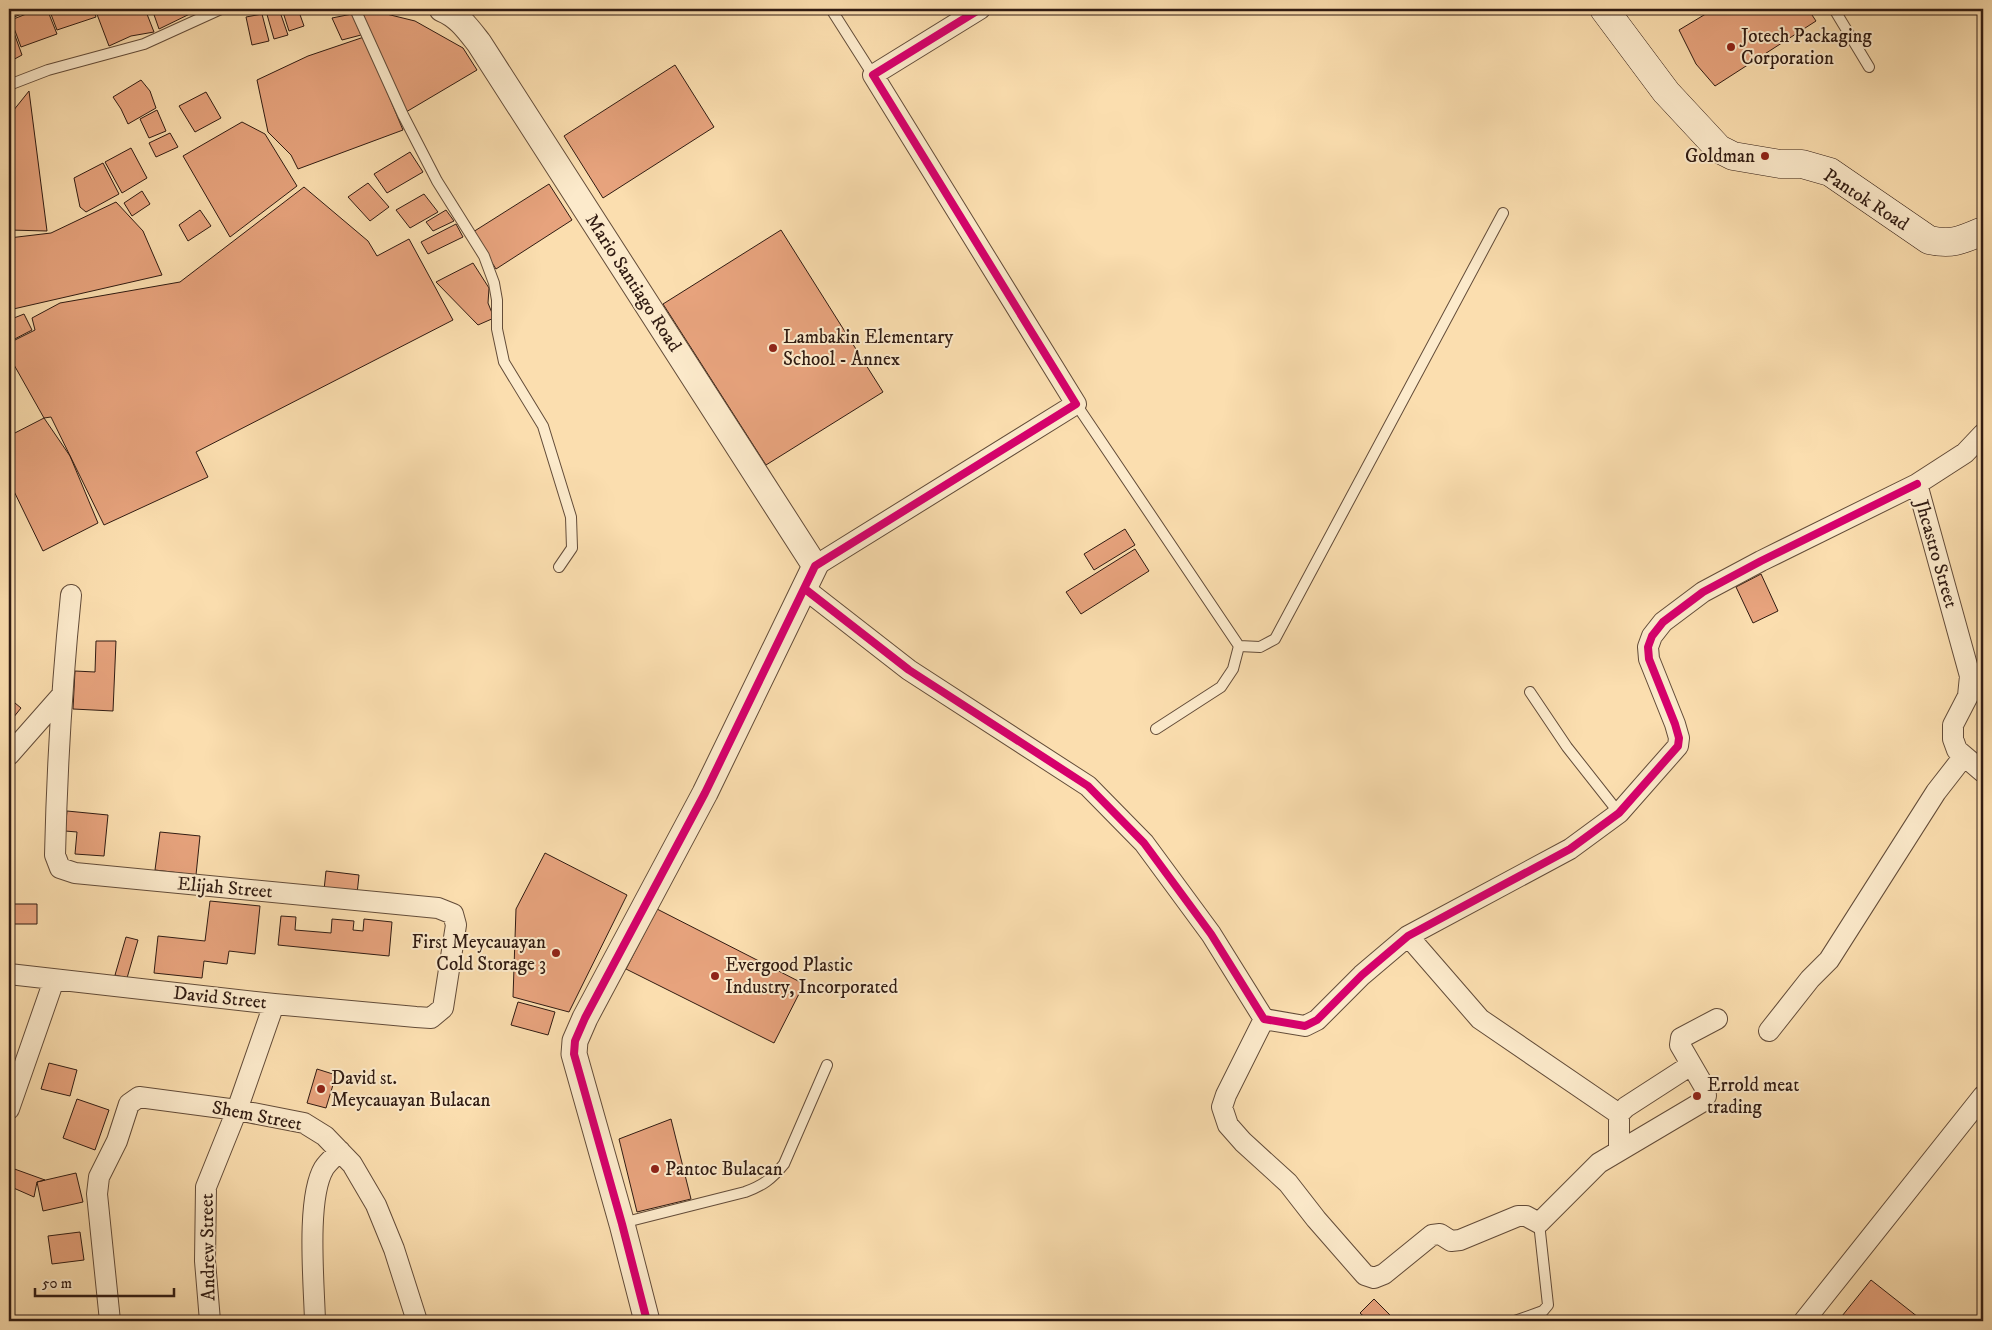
<svg xmlns="http://www.w3.org/2000/svg" width="1992" height="1330" font-family="'IM FELL DW Pica',serif">
  <style>
    .building { fill: #e7a37d; stroke: #301b12 }
    .lines { fill: none; stroke-linecap: round; stroke-linejoin: round }
    .service-casing { stroke: #634c39; stroke-width: 12 }
    .minor-casing { stroke: #634c39; stroke-width: 22 }
    .tertiary-casing { stroke: #634c39; stroke-width: 27 }
    .secondary-casing { stroke: #301b12; stroke-width: 29 }
    .service { stroke: #fceacb; stroke-width: 10 }
    .minor { stroke: #fceacb; stroke-width: 20 }
    .tertiary { stroke: #fceacb; stroke-width: 25 }
    .secondary { stroke: #fceacb; stroke-width: 28 }
    .cycleway-casing { stroke: #fceacb; stroke-width: 11 }
    .cycleway { stroke: #d6006c; stroke-width: 8 }
    .poi-dot { fill: #8f2418; stroke: #fceacb; stroke-width: 2 }
    .labels { text-anchor: middle; dominant-baseline: central; stroke-width: 4; stroke-linejoin: round; paint-order: stroke }
    .poi-label { font-size: 19px; fill: #301b12; stroke: #fceacb; text-anchor: start }
    .street-label { font-size: 19px; fill: #301b12; stroke: #fceacb }
  </style>
  <rect width="100%" height="100%" fill="#fbdeaf"/>
  <filter id="stains"><feTurbulence type="fractalNoise" baseFrequency=".004" numOctaves="4"/><feColorMatrix values="0 0 0 0 .2 0 0 0 0 .09 0 0 0 0 .02 0 0 0 .5 -.17"/></filter>
  <radialGradient id="worn" r=".72"><stop offset=".6" stop-color="#630" stop-opacity="0"/><stop offset="1" stop-color="#630" stop-opacity=".3"/></radialGradient>
  <path class="building" d="M9,9H33L12,18Z
    M39,9H47L57,34L21,47L11,20Z
    M49,9H93L96,17L57,30Z
    M95,9H145L154,32L131,36L109,46Z
    M152,9H200L159,29Z
    M275,9H279L288,35L274,39L266,11Z
    M282,9H298L304,26L289,31Z
    M359,9H366L415,21L463,48L477,70L406,112Z
    M1714,9H1808L1816,21L1715,86L1696,64L1679,30Z
    M262,14L269,41L252,45L246,17Z
    M352,14L361,35L342,40L332,18Z
    M9,19L22,55L9,62Z
    M364,37L403,130L298,169L291,155L268,132L257,80L308,56Z
    M675,65L714,127L603,198L564,136Z
    M141,80L150,91L156,108L128,124L121,109L113,97Z
    M29,91L47,231L9,230V116Z
    M206,92L221,118L195,132L179,106Z
    M157,110L166,131L149,138L140,119Z
    M242,122L265,134L297,186L230,237L183,156Z
    M170,133L178,147L156,157L149,143Z
    M131,148L147,178L122,193L105,162Z
    M410,152L423,172L387,193L374,174Z
    M103,163L119,194L86,212L80,207L74,178Z
    M368,183L389,207L370,221L348,197Z
    M549,184L572,220L496,269L473,232Z
    M304,187L368,241L377,256L409,239L453,320L196,452L208,477L104,525L51,417L44,418L9,356V343L35,330L32,318L60,303L180,282Z
    M142,191L150,204L132,216L124,203Z
    M424,194L438,212L410,228L396,210Z
    M116,202L143,231L162,275L9,310V238L51,233Z
    M200,210L211,226L188,241L179,225Z
    M446,210L454,221L433,231L426,222Z
    M456,224L463,237L428,254L421,242Z
    M781,230L883,392L766,465L663,304Z
    M473,263L489,288L488,303L494,318L478,325L436,282Z
    M24,314L32,330L9,342V320Z
    M44,418L70,456L98,523L43,551L9,481V436Z
    M1125,529L1135,545L1094,570L1084,554Z
    M1135,549L1149,571L1081,614L1066,592Z
    M1761,574L1778,611L1753,623L1736,587Z
    M96,641H116L113,711L73,709L75,671L95,672Z
    M9,698L21,708L9,723Z
    M67,811L108,815L104,856L75,854L77,832L65,831Z
    M160,832L200,836L196,875L155,870Z
    M545,853L627,895L569,1012L513,997L516,909Z
    M326,871L359,875L357,894L324,890Z
    M210,901L260,906L255,954L229,951L227,964L204,961L202,978L154,973L158,936L205,941Z
    M9,904H37V924H9Z
    M657,909L804,984L774,1043L626,969Z
    M281,916L296,917L295,930L331,933L332,919L354,921L353,930L363,931L364,919L392,922L389,956L278,945Z
    M126,937L138,940L127,978L115,975Z
    M518,1002L555,1012L548,1035L511,1025Z
    M49,1063L77,1070L70,1096L41,1089Z
    M317,1069L336,1075L326,1108L307,1103Z
    M77,1099L109,1110L95,1150L63,1138Z
    M671,1119L691,1199L637,1212L619,1139Z
    M9,1167L45,1180L37,1182L34,1197L9,1186Z
    M76,1173L83,1202L43,1211L37,1182Z
    M80,1232L84,1260L52,1264L48,1236Z
    M1871,1280L1923,1321H1838Z
    M1374,1299L1395,1320L1369,1321L1360,1313Z"/>
  <g class="lines">
    <g class="service-casing">
      <path id="service" d="M355,9L403,115L437,181L484,256L494,283L497,300V329L504,362L543,426L571,517L572,548L559,567
        M831,9L873,75
        M1834,9L1869,67
        M9,85L48,70L144,44L221,9
        M1076,404L1239,646L1260,647L1275,639L1503,213
        M1530,692L1567,747L1619,813
        M1156,729L1221,687L1233,669L1239,646
        M622,1223L745,1192C762,1186 772,1179 784,1164L827,1065
        M1515,1321L1543,1311L1548,1305L1539,1223"/>
    </g>
    <g class="minor-casing">
      <path id="minor" d="M1983,434L1965,453L1917,484L1970,676L1968,696L1953,725V739L1957,750L1983,772
        M815,566L1076,404L873,75L980,9
        M805,589L909,670L1088,786L1144,843L1211,934L1264,1019L1305,1026L1317,1020L1362,975L1408,936L1570,849L1619,813L1678,746L1679,738L1675,724L1649,659L1648,647L1652,636L1663,622L1703,592L1761,561L1917,484
        M9,755L61,696
        M1408,936L1480,1019L1619,1114
        M9,974L274,1004L416,1017L431,1018L443,1008L456,925L453,914L438,908L75,873L60,868L55,855C57,768 62,682 71,595
        M1264,1019L1226,1095L1222,1107L1228,1125L1243,1142L1288,1183L1316,1219L1365,1275L1374,1278L1384,1274L1432,1235L1440,1234L1451,1241L1460,1240L1518,1216H1526L1539,1223L1599,1163L1702,1102L1706,1096L1705,1088L1680,1045L1681,1038L1717,1019
        M1769,1031L1810,979L1829,960L1936,792L1964,756
        M9,1109L54,980
        M1619,1151V1114L1626,1107L1691,1065
        M110,1321L97,1194L99,1177L117,1141L129,1104L139,1097L237,1110L304,1123L325,1136L352,1164L376,1205L394,1249L417,1321
        M210,1321L205,1261L206,1187L237,1110L274,1004
        M315,1321C314,1283 306,1198 324,1168C328,1162 335,1156 340,1151
        M1804,1321L1983,1096"/>
    </g>
    <g class="tertiary-casing">
      <path id="tertiary" d="M442,9C459,16 468,29 479,43L815,566L705,793L585,1018L575,1041L574,1054L622,1224L647,1321"/>
    </g>
    <g class="secondary-casing">
      <path id="secondary" d="M1604,9L1666,92L1719,149L1733,156L1780,164H1802L1830,172L1929,240C1952,245 1962,240 1983,231"/>
    </g>
    <use href="#service" class="service"/>
    <use href="#minor" class="minor"/>
    <use href="#tertiary" class="tertiary"/>
    <use href="#secondary" class="secondary"/>
    <g class="cycleway-casing">
      <path id="cycleway" d="M805,589L909,670L1088,786L1144,843L1211,934L1264,1019L1305,1026L1317,1020L1362,975L1408,936L1570,849L1619,813L1678,746L1679,738L1675,724L1649,659L1648,647L1652,636L1663,622L1703,592L1761,561L1917,484
        M647,1321L622,1224L574,1054L575,1041L585,1018L705,793L815,566L1076,404L873,75L980,9"/>
    </g>
    <use href="#cycleway" class="cycleway"/>
  </g>
  <g class="poi-dot">
    <circle cx="1731" cy="47" r="5"/>
    <circle cx="1765" cy="156" r="5"/>
    <circle cx="773" cy="348" r="5"/>
    <circle cx="556" cy="953" r="5"/>
    <circle cx="715" cy="976" r="5"/>
    <circle cx="321" cy="1089" r="5"/>
    <circle cx="1697" cy="1096" r="5"/>
    <circle cx="655" cy="1169" r="5"/>
  </g>
  <g class="labels">
    <g class="poi-label">
      <text x="1741" y="36">Jotech Packaging<tspan x="1741" dy="22">Corporation</tspan></text>
      <text x="1755" y="156" text-anchor="end">Goldman</text>
      <text x="783" y="337">Lambakin Elementary<tspan x="783" dy="22">School - Annex</tspan></text>
      <text x="546" y="942" text-anchor="end">First Meycauayan<tspan x="546" dy="22">Cold Storage 3</tspan></text>
      <text x="725" y="965">Evergood Plastic<tspan x="725" dy="22">Industry, Incorporated</tspan></text>
      <text x="331" y="1078">David st.<tspan x="331" dy="22">Meycauayan Bulacan</tspan></text>
      <text x="1707" y="1085">Errold meat<tspan x="1707" dy="22">trading</tspan></text>
      <text x="665" y="1169">Pantoc Bulacan</text>
    </g>
    <g class="street-label">
      <text transform="translate(1866 200) rotate(33)">Pantok Road</text>
      <text transform="translate(633 283) rotate(57)">Mario Santiago Road</text>
      <text transform="translate(1936 554) rotate(74)">Jhcastro Street</text>
      <text transform="translate(225 888) rotate(5)">Elijah Street</text>
      <text transform="translate(220 998) rotate(6)">David Street</text>
      <text transform="translate(257 1116) rotate(11)">Shem Street</text>
      <text transform="translate(208 1247) rotate(-91)">Andrew Street</text>
    </g>
  </g>
  <rect width="1992" height="1330" fill="none" stroke="#fbdeaf" stroke-width="30"/>
  <rect x="10" y="10" width="1972" height="1310" fill="none" stroke="#301b12" stroke-width="2.5"/>
  <rect x="15" y="15" width="1962" height="1300" fill="none" stroke="#301b12"/>
  <path d="M35 1288v8h139v-8" fill="none" stroke="#301b12" stroke-width="2.5"/>
  <text x="42" y="1288" font-size="15" fill="#301b12" stroke="#fceacb" stroke-width="4" paint-order="stroke">50 m</text>
  <rect width="100%" height="100%" filter="url(#stains)"/>
  <rect width="100%" height="100%" fill="url(#worn)"/>
</svg>
